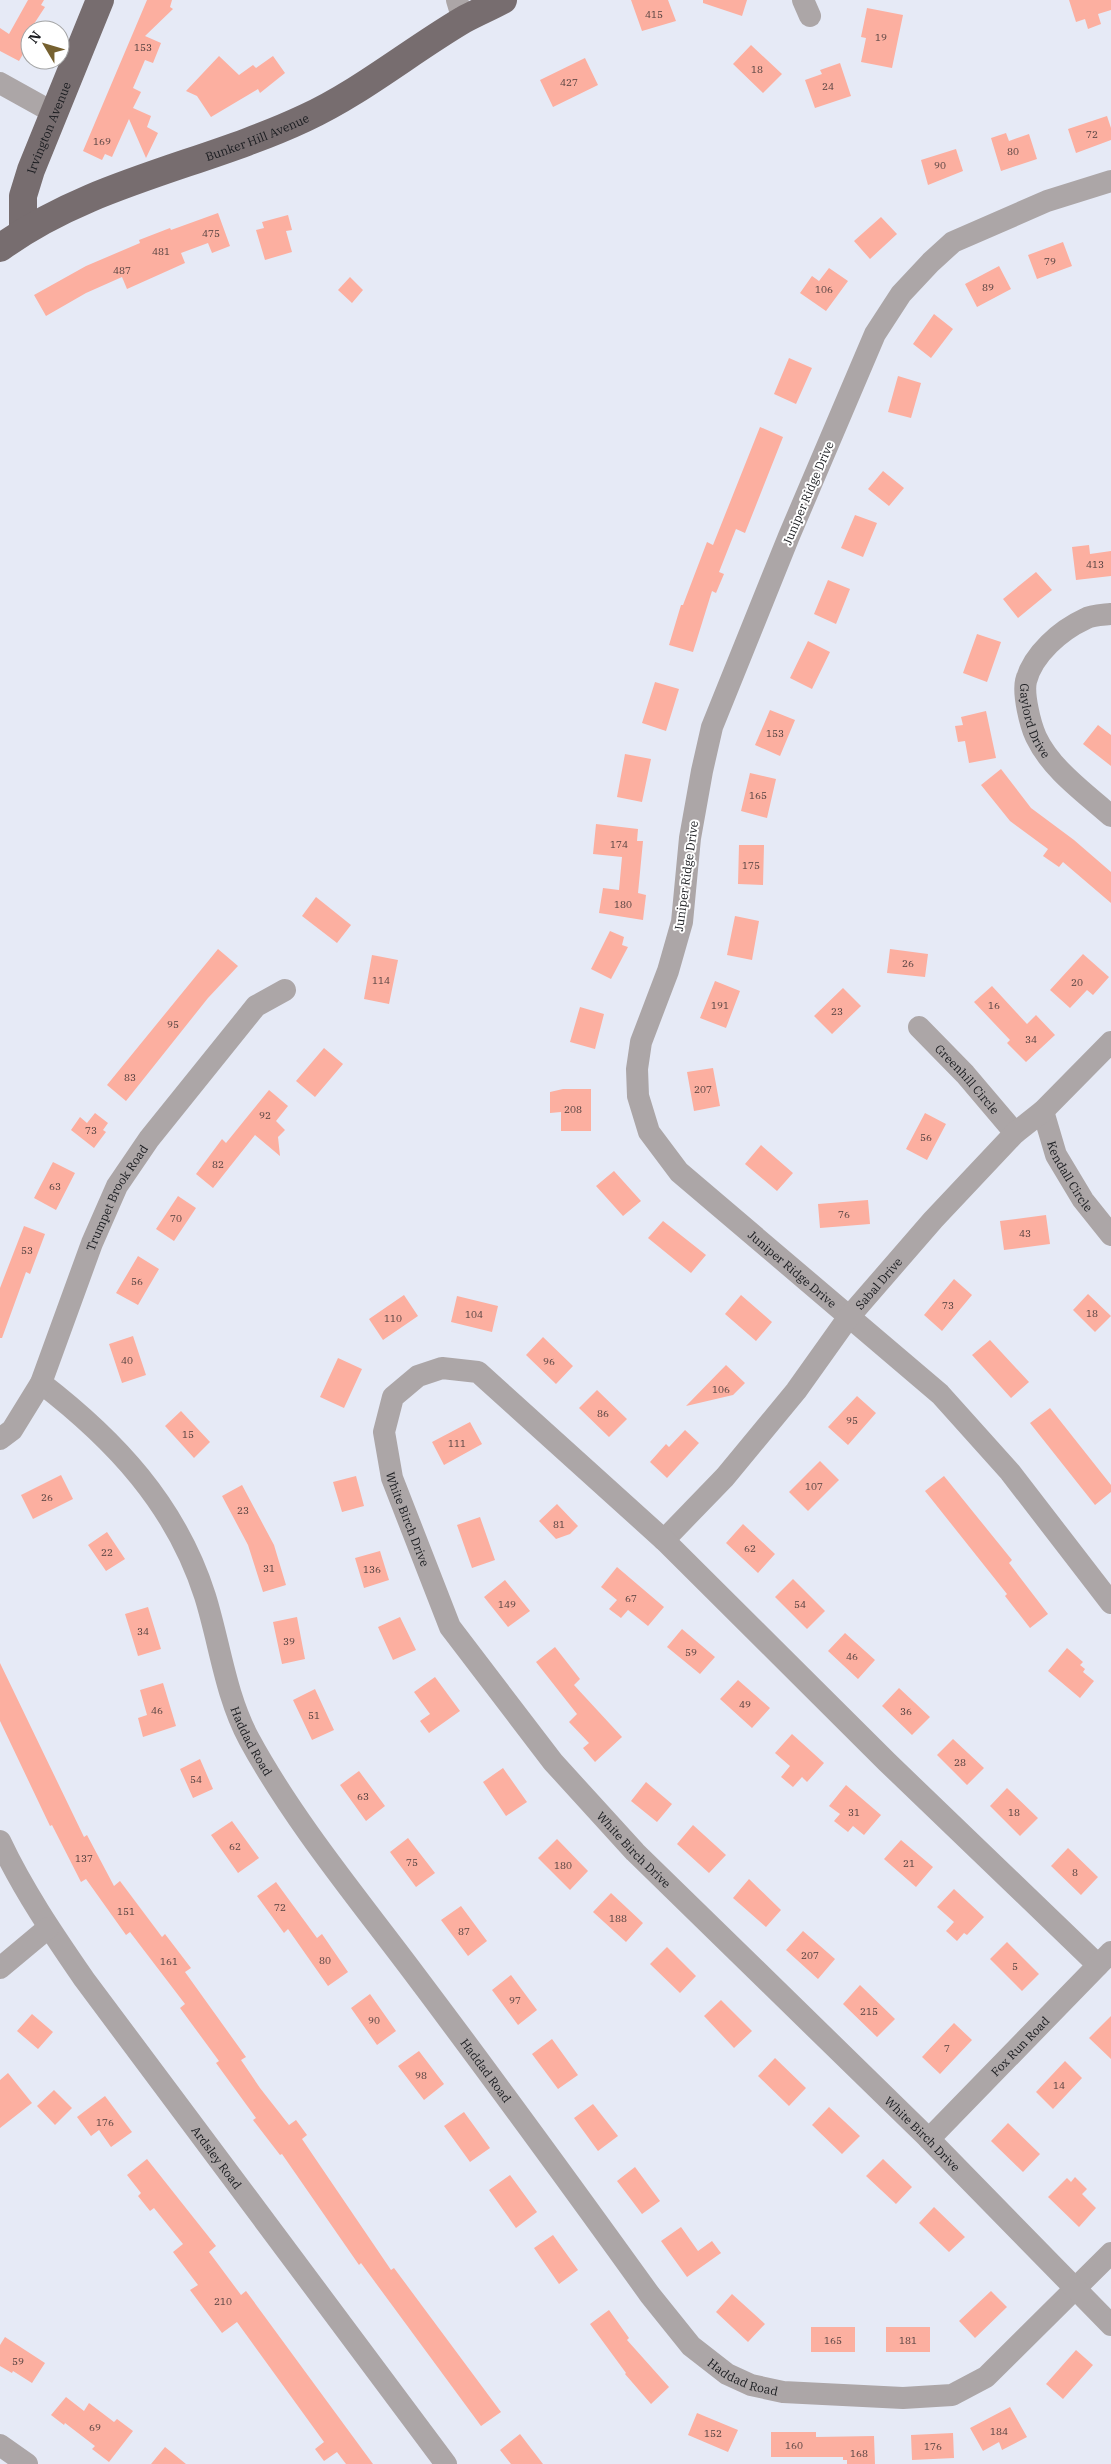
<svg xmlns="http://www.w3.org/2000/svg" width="1111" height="2464" font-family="'IBM Plex Serif',serif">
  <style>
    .building { fill: #fcafa0 }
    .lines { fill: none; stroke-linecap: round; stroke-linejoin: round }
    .minor { stroke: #aca6a7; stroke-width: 22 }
    .major { stroke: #776d6f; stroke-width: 28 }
    .labels { text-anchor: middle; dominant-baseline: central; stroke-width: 4; stroke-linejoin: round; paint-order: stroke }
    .number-label { font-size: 10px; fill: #52403f }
    .street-label { font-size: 12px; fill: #191b1f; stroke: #fff }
  </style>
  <rect width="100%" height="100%" fill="#e6eaf6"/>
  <path class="building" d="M28,0H44L41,5L45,7L30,30V42L19,61L0,51V28L9,34Z
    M147,0H172L170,7L173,9L145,36L161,43L153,63L145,60L133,88L141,92L133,108L151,116L147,127L158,133L146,158L129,119L112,157L105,154L102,160L83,151Z
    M631,0H668L676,21L642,31Z
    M703,0H747L742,16L703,3Z
    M1069,0H1111V10L1098,14L1101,24L1088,29L1085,19L1076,22Z
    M867,8L903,15L892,68L861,62L866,38L861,37Z
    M751,45L782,74L763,93L733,64Z
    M219,56L239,75L253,65L256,68L273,56L285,73L260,93L258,89L211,117L197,96L186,91Z
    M585,58L598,85L553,107L540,80Z
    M840,63L851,96L815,108L805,80L822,74L820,70Z
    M1107,116L1111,128V140L1076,153L1068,129Z
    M1006,133L1009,141L1029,134L1037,159L1001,171L991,138Z
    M956,149L963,171L928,185L921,160Z
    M218,213L230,246L212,253L208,243L181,253L185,263L127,289L122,277L86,293L46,316L34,295L86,266L140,243L139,240L170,228L171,230Z
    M288,215L292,230L286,231L292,252L265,260L256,230L264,228L262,222Z
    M881,217L897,234L870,259L854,241Z
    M1063,242L1072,266L1037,279L1028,255Z
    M999,266L1011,289L977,307L965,284Z
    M829,268L848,281L826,311L800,293L812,276L819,281Z
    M350,277L363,290L352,303L338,290Z
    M934,314L953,329L931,358L913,344Z
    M789,358L812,368L796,404L774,394Z
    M898,376L921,383L911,418L888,412Z
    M760,427L783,437L745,533L736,529L719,572L724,574L716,593L712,591L693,652L669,645L681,605H683L707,542L713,545Z
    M883,471L904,488L889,506L868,489Z
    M855,515L877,523L863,557L841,548Z
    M1089,545L1090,554L1111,551V576L1076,580L1072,547Z
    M1036,572L1052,590L1018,618L1003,599Z
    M828,580L850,589L836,624L814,614Z
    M977,634L1001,642L987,682L963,673Z
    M808,641L830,652L812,689L790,678Z
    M655,682L679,689L666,731L642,723Z
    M770,710L795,720L780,756L755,745Z
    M986,711L996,758L969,763L965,741L958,742L955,726L963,725L961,717Z
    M1098,725L1111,735V766L1083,744Z
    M625,754L651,759L642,802L617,797Z
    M1001,769L1031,808L1074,840L1111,872V903L1063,862L1059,867L1043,856L1048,849L1010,821L981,785Z
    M750,773L776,779L767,818L741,811Z
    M596,824L638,829L637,841H643L638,893L646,895L643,920L599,913L603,888L619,890L622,857L593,854Z
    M739,845H764L763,885L738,884Z
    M316,897L351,925L337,943L302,916Z
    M735,916L759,921L752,960L727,955Z
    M610,931L624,937L622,945L628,947L611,979L591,969Z
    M218,949L238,966L208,998L126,1101L107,1085Z
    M890,949L928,954L925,977L887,973Z
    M1083,954L1109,977L1093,995L1087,990L1070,1008L1050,990Z
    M372,955L398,960L389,1004L364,999Z
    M715,981L740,991L726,1028L700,1018Z
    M992,986L1027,1024L1036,1015L1055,1035L1026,1062L1007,1043L1010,1040L974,1002Z
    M843,988L861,1006L832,1034L814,1016Z
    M580,1007L604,1014L595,1049L570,1042Z
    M324,1048L343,1064L315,1097L296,1081Z
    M713,1068L720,1106L694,1111L687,1072Z
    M563,1089H591V1131H561V1112L550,1113V1092Z
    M269,1090L288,1106L276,1121L285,1130L278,1137L280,1156L255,1135L213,1188L196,1174L222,1139L226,1143Z
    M95,1113L108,1123L103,1130L106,1132L94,1148L71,1130L80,1117L87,1123Z
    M925,1113L946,1124L927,1160L906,1149Z
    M761,1145L793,1173L777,1191L745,1164Z
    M53,1162L75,1173L56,1210L34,1198Z
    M614,1171L641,1201L623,1216L596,1186Z
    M178,1196L196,1208L174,1241L156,1229Z
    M868,1200L870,1224L820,1228L818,1204Z
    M1046,1215L1050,1244L1004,1250L1000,1221Z
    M663,1221L706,1255L691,1273L648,1238Z
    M24,1226L45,1234L30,1274L26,1272L2,1338H0V1288Z
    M138,1256L159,1269L138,1305L116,1293Z
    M954,1279L972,1295L942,1331L924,1315Z
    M1088,1294L1111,1316L1095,1332L1073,1310Z
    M404,1295L418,1316L383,1340L369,1319Z
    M741,1295L772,1322L756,1341L725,1314Z
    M457,1296L498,1306L492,1332L451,1322Z
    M133,1336L146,1375L122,1383L109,1344Z
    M543,1337L573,1366L556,1384L526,1355Z
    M990,1340L1029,1382L1011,1398L972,1355Z
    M338,1358L362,1369L344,1408L320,1397Z
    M726,1365L745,1383L733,1395L686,1406Z
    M597,1390L627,1419L609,1437L579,1408Z
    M857,1396L876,1413L848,1445L828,1427Z
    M1050,1408L1111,1485V1492L1095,1505L1030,1423Z
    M181,1411L210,1442L194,1458L165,1426Z
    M470,1422L482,1444L444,1465L432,1442Z
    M685,1430L699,1443L667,1478L650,1462L666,1444L669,1447Z
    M820,1461L839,1480L808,1511L789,1492Z
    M61,1475L73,1499L33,1519L21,1495Z
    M356,1476L364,1506L342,1512L333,1482Z
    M944,1476L1012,1560L1009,1563L1048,1614L1030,1628L1005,1596L1007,1594L925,1491Z
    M242,1485L274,1545L286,1585L263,1592L248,1545L222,1496Z
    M557,1504L578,1526L570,1534L556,1539L539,1521Z
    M480,1517L495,1560L472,1568L457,1525Z
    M743,1524L775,1554L758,1573L726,1543Z
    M107,1532L125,1559L106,1571L88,1545Z
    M380,1551L389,1580L364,1588L355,1558Z
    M617,1567L664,1607L648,1626L628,1610L621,1618L609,1609L617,1600L601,1587Z
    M793,1579L825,1611L807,1629L775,1597Z
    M505,1580L530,1611L508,1627L484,1597Z
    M148,1607L161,1649L138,1656L125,1614Z
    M297,1617L305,1659L282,1664L273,1622Z
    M400,1617L416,1650L393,1660L378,1627Z
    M682,1629L715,1657L700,1674L667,1647Z
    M845,1633L875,1660L858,1679L828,1651Z
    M555,1647L580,1679L574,1685L622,1737L595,1762L583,1748L589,1743L569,1722L577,1714L536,1662Z
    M1067,1648L1083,1662L1080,1665L1085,1669L1083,1672L1094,1681L1080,1698L1048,1671Z
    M0,1663L84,1837L87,1835L114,1886L120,1881L162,1937L165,1934L191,1968L185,1972L246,2057L241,2060L260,2088L289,2125L296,2120L307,2135L302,2139L391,2270L394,2268L501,2412L481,2426L361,2263L359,2265L282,2154L280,2155L253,2120L256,2118L216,2063L219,2061L180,2008L185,2004L130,1932L126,1935L86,1879L81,1882L52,1825L50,1826L0,1721Z
    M435,1677L460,1711L429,1733L420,1721L430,1714L414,1692Z
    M738,1680L770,1708L752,1728L720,1699Z
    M163,1683L176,1726L143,1737L138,1718L147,1715L140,1690Z
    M899,1688L930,1717L912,1735L882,1706Z
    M315,1689L334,1730L312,1740L293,1700Z
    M792,1734L824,1763L807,1782L802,1777L793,1787L781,1777L790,1766L775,1753Z
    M953,1739L984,1768L967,1785L937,1755Z
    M200,1759L213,1789L193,1798L180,1769Z
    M503,1768L527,1802L506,1816L483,1782Z
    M359,1771L385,1806L366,1821L340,1785Z
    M646,1782L672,1804L657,1822L631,1801Z
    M846,1785L881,1815L864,1835L853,1826L848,1832L834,1821L840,1814L829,1806Z
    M1007,1788L1038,1818L1020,1836L990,1806Z
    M232,1821L259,1858L238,1873L211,1835Z
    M693,1825L726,1855L709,1873L677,1844Z
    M408,1838L435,1873L416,1887L390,1852Z
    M557,1839L588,1871L570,1890L538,1858Z
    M901,1840L933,1867L916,1887L884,1859Z
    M1068,1848L1098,1877L1081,1895L1051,1866Z
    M749,1879L781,1910L766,1927L733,1898Z
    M276,1882L317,1938L322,1934L348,1972L328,1986L288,1929L284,1933L257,1896Z
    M954,1889L984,1917L967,1935L964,1933L957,1941L946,1931L954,1922L937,1907Z
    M611,1893L643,1923L626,1942L593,1912Z
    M461,1906L487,1941L468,1956L441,1920Z
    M803,1931L835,1959L818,1979L786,1950Z
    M1007,1942L1039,1974L1022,1991L990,1959Z
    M667,1947L696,1976L680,1993L650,1964Z
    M511,1975L537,2010L518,2025L492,1990Z
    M860,1985L895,2019L877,2037L843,2004Z
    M370,1994L396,2031L377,2045L351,2008Z
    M721,2000L752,2031L734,2048L704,2016Z
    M32,2014L53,2032L38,2049L17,2031Z
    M1111,2016V2059L1089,2038Z
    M954,2023L972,2040L940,2074L922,2057Z
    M552,2039L578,2075L558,2089L532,2054Z
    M419,2051L444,2084L424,2100L398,2066Z
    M775,2058L806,2088L789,2106L758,2076Z
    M1065,2061L1082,2078L1053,2109L1036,2092Z
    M8,2073L32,2103L0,2128V2080Z
    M54,2090L72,2108L55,2125L37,2106Z
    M105,2096L132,2132L111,2147L99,2130L91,2136L77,2117Z
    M593,2104L618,2136L598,2151L574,2118Z
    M829,2107L860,2136L842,2154L812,2125Z
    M464,2112L490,2148L470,2162L444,2126Z
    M1008,2123L1040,2154L1023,2172L991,2141Z
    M147,2159L216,2246L209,2252L241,2295L246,2291L373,2464H346L337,2452L324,2461L315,2449L324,2442L237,2322L222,2333L190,2290L198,2285L173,2252L183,2244L154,2208L150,2211L138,2196L141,2193L127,2175Z
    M883,2159L912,2187L896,2204L866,2176Z
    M635,2167L660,2201L642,2214L617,2181Z
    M510,2175L537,2212L516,2228L489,2190Z
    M1075,2177L1087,2189L1082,2194L1096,2208L1079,2227L1048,2197L1067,2178L1071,2182Z
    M934,2207L965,2237L949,2252L919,2223Z
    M681,2227L698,2251L712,2241L721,2253L687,2277L661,2241Z
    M553,2235L578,2270L559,2284L534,2248Z
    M991,2291L1007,2307L975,2338L959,2321Z
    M732,2294L765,2324L748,2342L716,2312Z
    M609,2310L629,2338L627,2340L669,2387L651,2404L625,2374L626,2373L590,2324Z
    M811,2327H855V2352H811Z
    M886,2327H930V2352H886Z
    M5,2337L45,2363L32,2383L13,2371L12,2373L0,2366V2345Z
    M1076,2350L1093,2365L1063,2399L1046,2384Z
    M66,2397L84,2411L89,2403L114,2422L117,2419L133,2431L109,2462L92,2449L95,2446L65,2423L64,2425L51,2415Z
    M1010,2407L1027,2437L1002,2450L999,2442L983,2451L970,2428Z
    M697,2413L738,2430L728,2452L688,2435Z
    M771,2432H816V2437L874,2436L875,2464H847V2460H843V2457H771Z
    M953,2433L954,2458L912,2460L911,2435Z
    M520,2434L543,2464H511L500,2450Z
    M165,2447L186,2464H151Z"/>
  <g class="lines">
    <g class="minor">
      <path d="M457,0L463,20"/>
      <path d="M803,0L810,16"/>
      <path d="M0,83L54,113"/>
      <path id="s1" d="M1111,181L1047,201L953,242L931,262L901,294L875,334L789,536L712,727L702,771L690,838L682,922L668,971L641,1042L637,1069L638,1096L649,1132L679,1172L940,1394L1010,1472L1111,1603"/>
      <path id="s2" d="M1111,614C1103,615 1092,615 1085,619C1061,630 1033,654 1026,681C1023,694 1030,724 1036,737C1051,769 1085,793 1111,816"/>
      <path id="s3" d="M919,1027L965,1074L1015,1133"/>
      <path id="s4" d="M1043,1111L1056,1155L1083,1200L1111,1235"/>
      <path id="s5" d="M41,1383C115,1440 176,1505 205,1596C220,1644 225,1694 249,1739C294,1822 360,1901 416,1976C495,2081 573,2188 650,2295L691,2346L727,2374L751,2385L783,2392L903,2398L952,2395L986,2377L1111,2253"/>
      <path id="s6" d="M0,1439L12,1430L41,1383L92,1243L117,1186L149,1139L256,1006L285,990"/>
      <path id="s7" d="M664,1540L725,1477L796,1391L848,1318L933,1220L1015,1133L1043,1111L1111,1042"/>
      <path id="s8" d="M0,1841C23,1890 53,1934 84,1979L446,2464"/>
      <path id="s9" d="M1098,1965L887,1762L664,1540L478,1372L442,1368L418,1376L393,1397L384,1432L392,1478L450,1627L553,1762L635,1852L929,2139L1111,2325"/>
      <path d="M0,1968L48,1928"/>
      <path id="s10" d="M929,2139L1111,1952"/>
      <path d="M0,2445L27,2464"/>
    </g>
    <g class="major">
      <path id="s11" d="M23,231V196L31,170L100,0"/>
      <path id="s12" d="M0,248C90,182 205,165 305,118C361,92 409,52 463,20C476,13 490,7 503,0"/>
    </g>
  </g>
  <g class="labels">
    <g class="number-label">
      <text x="654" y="14">415</text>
      <text x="881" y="37">19</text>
      <text x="143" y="47">153</text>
      <text x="757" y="69">18</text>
      <text x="569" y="82">427</text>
      <text x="828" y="86">24</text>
      <text x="1092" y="134">72</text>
      <text x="102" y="141">169</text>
      <text x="1013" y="151">80</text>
      <text x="940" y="165">90</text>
      <text x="211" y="233">475</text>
      <text x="161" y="251">481</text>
      <text x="1050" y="261">79</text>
      <text x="122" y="270">487</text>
      <text x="988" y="287">89</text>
      <text x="824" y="289">106</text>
      <text x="1095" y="564">413</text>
      <text x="775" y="733">153</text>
      <text x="758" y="795">165</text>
      <text x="619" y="844">174</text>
      <text x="751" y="865">175</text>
      <text x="623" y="904">180</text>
      <text x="908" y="963">26</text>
      <text x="381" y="980">114</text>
      <text x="1077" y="982">20</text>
      <text x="720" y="1005">191</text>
      <text x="994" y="1005">16</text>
      <text x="837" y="1011">23</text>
      <text x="173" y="1024">95</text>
      <text x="1031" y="1039">34</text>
      <text x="130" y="1077">83</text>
      <text x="703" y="1089">207</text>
      <text x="573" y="1109">208</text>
      <text x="265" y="1115">92</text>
      <text x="91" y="1130">73</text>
      <text x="926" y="1137">56</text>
      <text x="218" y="1164">82</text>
      <text x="55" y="1186">63</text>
      <text x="844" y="1214">76</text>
      <text x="176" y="1218">70</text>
      <text x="1025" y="1233">43</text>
      <text x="27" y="1250">53</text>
      <text x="137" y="1281">56</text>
      <text x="948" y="1305">73</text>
      <text x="1092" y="1313">18</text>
      <text x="474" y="1314">104</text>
      <text x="393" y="1318">110</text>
      <text x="127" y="1360">40</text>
      <text x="549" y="1361">96</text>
      <text x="721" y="1389">106</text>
      <text x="603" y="1413">86</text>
      <text x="852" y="1420">95</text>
      <text x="188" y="1434">15</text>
      <text x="457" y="1443">111</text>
      <text x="814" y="1486">107</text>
      <text x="47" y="1497">26</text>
      <text x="243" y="1510">23</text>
      <text x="559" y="1524">81</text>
      <text x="750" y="1548">62</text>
      <text x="107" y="1552">22</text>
      <text x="269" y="1568">31</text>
      <text x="372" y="1569">136</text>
      <text x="631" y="1598">67</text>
      <text x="507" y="1604">149</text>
      <text x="800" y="1604">54</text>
      <text x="143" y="1631">34</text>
      <text x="289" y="1641">39</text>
      <text x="691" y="1652">59</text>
      <text x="852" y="1656">46</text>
      <text x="745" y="1704">49</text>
      <text x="157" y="1710">46</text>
      <text x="906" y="1711">36</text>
      <text x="314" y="1715">51</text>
      <text x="960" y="1762">28</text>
      <text x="196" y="1779">54</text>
      <text x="363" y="1796">63</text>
      <text x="854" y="1812">31</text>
      <text x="1014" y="1812">18</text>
      <text x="235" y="1846">62</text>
      <text x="84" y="1858">137</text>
      <text x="412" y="1862">75</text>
      <text x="909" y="1863">21</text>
      <text x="563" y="1865">180</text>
      <text x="1075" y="1872">8</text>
      <text x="280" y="1907">72</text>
      <text x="126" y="1911">151</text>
      <text x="618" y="1918">188</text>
      <text x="464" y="1931">87</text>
      <text x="810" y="1955">207</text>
      <text x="325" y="1960">80</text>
      <text x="169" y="1961">161</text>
      <text x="1015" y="1966">5</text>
      <text x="515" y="2000">97</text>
      <text x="869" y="2011">215</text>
      <text x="374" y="2020">90</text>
      <text x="947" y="2048">7</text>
      <text x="421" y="2075">98</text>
      <text x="1059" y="2085">14</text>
      <text x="105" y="2122">176</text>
      <text x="223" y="2301">210</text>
      <text x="833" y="2340">165</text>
      <text x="908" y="2340">181</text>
      <text x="18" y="2361">59</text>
      <text x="95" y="2427">69</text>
      <text x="999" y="2431">184</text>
      <text x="713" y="2433">152</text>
      <text x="794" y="2445">160</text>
      <text x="933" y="2446">176</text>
      <text x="859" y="2453">168</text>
    </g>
    <g class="street-label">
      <text stroke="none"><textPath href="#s11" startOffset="108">Irvington Avenue</textPath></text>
      <text stroke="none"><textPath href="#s12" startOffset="281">Bunker Hill Avenue</textPath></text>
      <text transform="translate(808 493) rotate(-67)">Juniper Ridge Drive</text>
      <text stroke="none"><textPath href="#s2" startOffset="156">Gaylord Drive</textPath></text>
      <text transform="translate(686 876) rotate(-82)">Juniper Ridge Drive</text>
      <text stroke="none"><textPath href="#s3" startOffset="71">Greenhill Circle</textPath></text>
      <text stroke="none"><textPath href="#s4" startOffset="71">Kendall Circle</textPath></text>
      <text stroke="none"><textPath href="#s6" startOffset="271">Trumpet Brook Road</textPath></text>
      <text stroke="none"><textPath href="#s1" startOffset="1332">Juniper Ridge Drive</textPath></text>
      <text stroke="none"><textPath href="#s7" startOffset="335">Sabal Drive</textPath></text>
      <text stroke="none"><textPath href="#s9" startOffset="1079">White Birch Drive</textPath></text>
      <text stroke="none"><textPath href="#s5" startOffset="426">Haddad Road</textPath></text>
      <text stroke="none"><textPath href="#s9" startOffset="1484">White Birch Drive</textPath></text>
      <text stroke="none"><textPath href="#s10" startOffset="130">Fox Run Road</textPath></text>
      <text stroke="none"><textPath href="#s5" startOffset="831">Haddad Road</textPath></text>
      <text stroke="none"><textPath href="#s9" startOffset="1889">White Birch Drive</textPath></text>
      <text stroke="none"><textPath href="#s8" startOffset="384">Ardsley Road</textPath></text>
      <text stroke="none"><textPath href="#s5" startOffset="1236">Haddad Road</textPath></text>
    </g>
  </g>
  <g transform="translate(45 45) rotate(308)"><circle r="24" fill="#ffffff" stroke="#a3a4a5"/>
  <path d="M0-4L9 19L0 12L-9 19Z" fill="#766130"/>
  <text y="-8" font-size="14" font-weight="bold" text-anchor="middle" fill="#191b1f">N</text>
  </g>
</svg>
